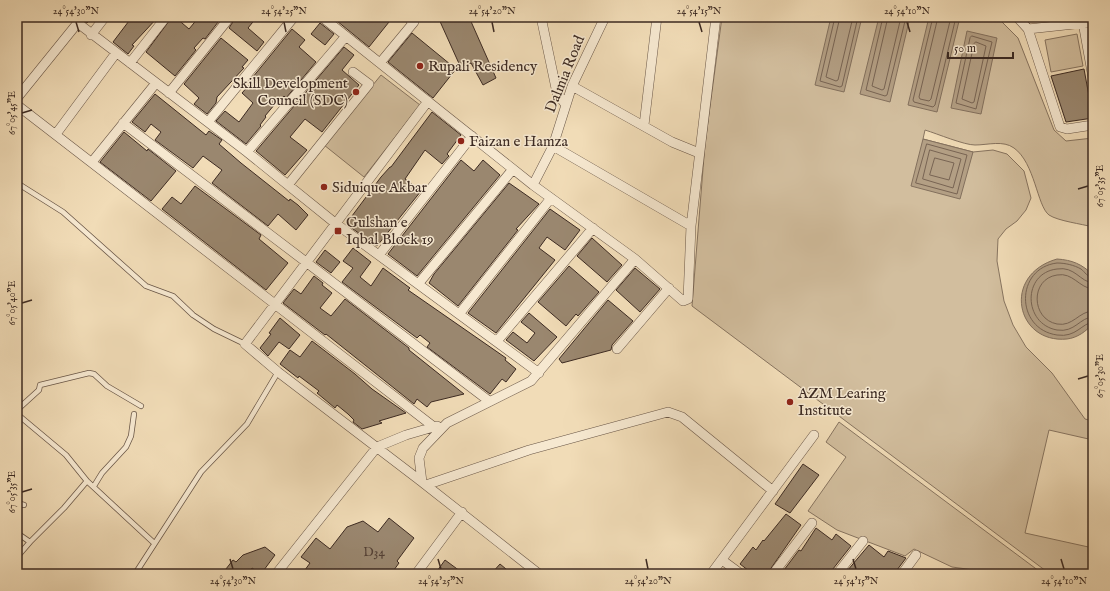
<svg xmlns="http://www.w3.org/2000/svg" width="1110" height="591" font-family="'IM FELL English',serif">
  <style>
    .green { fill: #d2be9e; stroke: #877460 }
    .water { fill: #b39f84; stroke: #83705d }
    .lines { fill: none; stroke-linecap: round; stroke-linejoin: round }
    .shore { stroke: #786453; stroke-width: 1 }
    .building { fill: #9a876f; stroke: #3c2a22 }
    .service-casing { stroke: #695647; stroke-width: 6 }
    .minor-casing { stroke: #695647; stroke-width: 10 }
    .service { stroke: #f6e8d0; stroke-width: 4.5 }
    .minor { stroke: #f6e8d0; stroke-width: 9 }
    .ticks { fill: none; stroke: #3c2a22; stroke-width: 1.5 }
    .poi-dot { fill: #8f2418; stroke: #f6e8d0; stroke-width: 1.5 }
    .labels { text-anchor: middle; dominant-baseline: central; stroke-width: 3; stroke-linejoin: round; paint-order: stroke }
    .number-label { font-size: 13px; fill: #544135 }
    .poi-label { font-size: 15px; fill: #3c2a22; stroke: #f6e8d0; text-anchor: start }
    .street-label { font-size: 15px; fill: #3c2a22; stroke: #f6e8d0 }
    .neatline { fill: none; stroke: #3c2a22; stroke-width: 1.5 }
    .ticks-label { font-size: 10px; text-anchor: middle; fill: #3c2a22 }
  </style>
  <rect width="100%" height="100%" fill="#f1dcb7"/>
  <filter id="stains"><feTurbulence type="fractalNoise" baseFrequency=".005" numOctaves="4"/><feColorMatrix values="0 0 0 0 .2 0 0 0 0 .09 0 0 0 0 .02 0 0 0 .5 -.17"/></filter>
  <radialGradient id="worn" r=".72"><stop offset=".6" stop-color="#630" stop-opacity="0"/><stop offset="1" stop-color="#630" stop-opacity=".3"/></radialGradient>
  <path class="green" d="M722,17H997L1018,38L1054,130L1066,141L1093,138V227C1082,224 1058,221 1049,215C1037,206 1035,163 1014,148C1003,140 988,145 975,145C964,145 938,134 925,130L923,139L973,152L993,150L1007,154L1024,171L1031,198L1026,210L1017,221L1006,229L998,239L997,261L1004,301L1013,325L1026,347L1052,373L1085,419L1093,421V440L1049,430L1025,533L1093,548V574H1050L692,306L705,144Z
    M1077,34L1083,66L1051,72L1045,40Z
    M381,75L420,105L364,177L324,145Z
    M839,422L1043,574H1003L952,567L914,549L905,556L837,530L808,511L846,457L826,442Z"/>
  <path class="water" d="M831,17H862L844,92L815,85Z
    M879,17H910L890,102L860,94Z
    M929,17H960L937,112L908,105Z
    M967,31L997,38L981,114L951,108Z
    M923,139L973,152L960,199L911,186Z
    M1057,259C1072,260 1082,264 1093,275V323C1087,331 1077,338 1067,339C1016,344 1001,275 1057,259Z"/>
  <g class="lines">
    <path class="shore" d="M835,17L820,81L840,87L842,86L858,17
      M840,17L826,77L836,81L838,80L853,17
      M883,17L866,90L885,96L887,95L906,17
      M888,17L872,86L882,90L884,89L901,17
      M933,17L913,100L914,102L933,107L935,105L956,17
      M938,17L919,97L920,99L929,101L931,99L951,17
      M972,36L992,42L976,109L956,103L970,38Z
      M976,42L986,46L974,102L972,103L962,99L974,44Z
      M927,144L967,155L957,194L916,183Z
      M930,150L961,159L953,188L923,179Z
      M935,158L954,163L949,180L930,175Z
      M1093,278C1087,277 1085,272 1081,269C1074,265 1065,263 1057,263C1015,268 1015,329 1057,335C1076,338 1082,323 1093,322
      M1093,283C1080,282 1075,266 1057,269C1022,273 1023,324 1057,330C1075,333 1080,317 1093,317
      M1093,289C1079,288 1073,272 1057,275C1030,279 1031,319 1057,324C1073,327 1079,311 1093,311"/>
  </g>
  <path class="building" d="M76,17H93L87,23Z
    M132,17H158L132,45L134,46L128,54L113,42Z
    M172,17H175L189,29L199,17H222L205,39L203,38L194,48L196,50L175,76L146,52Z
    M236,17H257L248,28L264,42L257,51L229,28Z
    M332,17H393L369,47Z
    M438,17H469L496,78L483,85L471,63L461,68Z
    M320,23L334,34L325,45L311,34Z
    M292,29L305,40L299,47L316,62L286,98L284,96L276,105L275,104L265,116L266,117L260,125L261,126L246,144L216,121L225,111L239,122L253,103L242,93L250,84L248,83Z
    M412,33L456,69L433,98L388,62Z
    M221,38L248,60L242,67L244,68L217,97L216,103L207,114L194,104L199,98L184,84Z
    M344,47L354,55L342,70L359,85L322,132L305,119L290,137L307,150L285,175L256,151Z
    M1084,69L1093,118L1066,122L1051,76Z
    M155,94L206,135L209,131L222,140L219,144L241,163L289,201L290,199L298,205L308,215L296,230L278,214L268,226L212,183L222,170L203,156L193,168L155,140L161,132L151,124L145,132L132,122Z
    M432,112L461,135L447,154L449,156L442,164L425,150L405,179L421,191L377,246L346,224L381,177L390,167H391Z
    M124,132L147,151L148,149L176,171L151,201L100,162Z
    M461,160L474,171L483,160L500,175L417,276L388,254Z
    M509,183L539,204L516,229L518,230L458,306L429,283L434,274Z
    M195,186L261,235L259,239L288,263L266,290L162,209L172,197L181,204Z
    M550,209L580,230L565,250L547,237L539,248L555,260L496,333L468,313Z
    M592,238L622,265L607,282L577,256Z
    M353,248L371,262L360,277L371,286L383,268L410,288L408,290L506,358L505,360L516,369L506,382L502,379L490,394L427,347L430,343L420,335L417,338L342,282L353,268L343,261Z
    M325,250L340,262L331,273L316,262Z
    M569,266L599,292L578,316L576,314L566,326L538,302Z
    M635,268L660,289L640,312L616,290Z
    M314,276L323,283L322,285L332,293L320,308L331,316L345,299L409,348V350L464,394L431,402L427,407L417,399L414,404L326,334L325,335L283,303L294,289L301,294Z
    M608,300L633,321L612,345L611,350L562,363L559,359Z
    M529,313L557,337L534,361L506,340L513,332L527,343L535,333L521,322Z
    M280,318L300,335L289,349L279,342L268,356L260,348L271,334L269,333Z
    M312,341L355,374L372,389L406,413L379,421L382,423L362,429L353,422L354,420L348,414L337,405L335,408L317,393L319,391L299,376L298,378L280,364L290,350L300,357Z
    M803,464L819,475L790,513L775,504Z
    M786,514L801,525L767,574H753L740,564L753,547L756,550L763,540L764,541Z
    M389,518L414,538L397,561L399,563L391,574H302L310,563L301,557L316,538L330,549L347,527L363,521L378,532Z
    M816,528L832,540L836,534L851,546L829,574H781L799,550L801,551Z
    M869,545L884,557L888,551L906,558L894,574H851L847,571Z
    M265,547L275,555L261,574L252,568L248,574H222L233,560L236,562L243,555Z
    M445,560L464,574H435Z
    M500,564L512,574H491Z"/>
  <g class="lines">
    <g class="service-casing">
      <path id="service" d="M17,183L63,212L146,286L173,296L193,315L214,329L245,344
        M17,410L39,390L40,385L89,373L94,374L107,386L141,406
        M17,414L66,455L87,481L154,543
        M94,486L102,473L126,447L131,436L134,414
        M17,503L24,505
        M17,533L30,542L17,557
        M30,542L64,508L87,481
        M135,574L201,472L247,424L278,372"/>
    </g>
    <g class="minor-casing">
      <path id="minor" d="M322,17L533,185L635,259L683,301L688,299L691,226L716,17
        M541,17L557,93L566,105
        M1017,17L1028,29L1060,127L1067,129L1093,125
        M1082,17L1093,78
        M1028,29L1093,22
        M91,35L105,17
        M130,63L166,17
        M380,63L414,22L407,17
        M572,86L672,142L699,153
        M169,93L230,17
        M17,98L76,25L79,24L247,152L335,223L539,373
        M17,105L434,427
        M208,122L294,17
        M123,123L489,401
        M644,125L657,17
        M56,134L116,53
        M553,146L691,226
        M247,152L346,36
        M92,162L156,83
        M288,185L369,84L353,72
        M533,185L553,146L572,86L605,17
        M379,255L472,136
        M419,283L513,169
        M460,313L551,198
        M497,341L593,228
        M617,349L669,288
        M422,482L278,372L245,344L428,101
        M426,485L529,450L668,412L682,417L773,491
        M722,560L741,574
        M276,574L377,447L406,435L437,426
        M416,574L462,512
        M539,574L422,482L419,458L423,448L447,423L531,381L635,259
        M711,574L814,435
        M773,574L812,523
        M837,574L863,541
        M902,574L916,555"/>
    </g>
    <use href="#service" class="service"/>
    <use href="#minor" class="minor"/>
  </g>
  <path class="ticks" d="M76,22L79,32M284,22L286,32M492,22L494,32M699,22L702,32M907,22L910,32M22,113L32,110M1078,189L1088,186M22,303L32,300M1078,379L1088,376M22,492L32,489M230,559L233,569M438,559L441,569M646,559L648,569M853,559L856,569M1061,559L1064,569"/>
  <g class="poi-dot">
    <circle cx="420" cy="66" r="4"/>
    <circle cx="356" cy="92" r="4"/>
    <circle cx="461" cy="141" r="4"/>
    <circle cx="324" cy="187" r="4"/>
    <rect x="334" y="227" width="8" height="8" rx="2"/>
    <circle cx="790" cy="402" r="4"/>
  </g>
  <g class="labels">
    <g class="number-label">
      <text x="374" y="552">D34</text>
    </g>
    <g class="poi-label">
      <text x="428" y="66">Rupali Residency</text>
      <text x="348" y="83" text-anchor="end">Skill Development<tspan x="348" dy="17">Council (SDC)</tspan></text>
      <text x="469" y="141">Faizan e Hamza</text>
      <text x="332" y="187">Siduique Akbar</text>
      <text x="346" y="222">Gulshan e<tspan x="346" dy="17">Iqbal Block 19</tspan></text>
      <text x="798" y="393">AZM Learing<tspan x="798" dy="17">Institute</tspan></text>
    </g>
    <g class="street-label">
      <text transform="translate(565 74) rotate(-68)">Dalmia Road</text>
    </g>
  </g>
  <rect width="1110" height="591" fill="none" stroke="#f1dcb7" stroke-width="44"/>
  <path d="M948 52v6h65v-6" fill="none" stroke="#3c2a22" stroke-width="2"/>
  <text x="954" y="52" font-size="12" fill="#3c2a22" stroke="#f6e8d0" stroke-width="3" paint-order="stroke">50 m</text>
  <rect x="22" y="22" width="1066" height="547" class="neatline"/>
  <g class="ticks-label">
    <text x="76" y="14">24°54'30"N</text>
    <text x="284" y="14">24°54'25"N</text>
    <text x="492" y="14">24°54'20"N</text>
    <text x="699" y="14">24°54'15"N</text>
    <text x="907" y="14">24°54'10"N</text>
    <text transform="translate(11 113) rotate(-90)" y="4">67°05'45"E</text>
    <text transform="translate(1099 186) rotate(-90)" y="4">67°05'35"E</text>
    <text transform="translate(11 303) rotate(-90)" y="4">67°05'40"E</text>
    <text transform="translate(1099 376) rotate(-90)" y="4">67°05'30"E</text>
    <text transform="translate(11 492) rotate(-90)" y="4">67°05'35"E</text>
    <text x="233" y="584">24°54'30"N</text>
    <text x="441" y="584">24°54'25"N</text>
    <text x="648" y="584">24°54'20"N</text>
    <text x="856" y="584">24°54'15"N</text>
    <text x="1064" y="584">24°54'10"N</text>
  </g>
  <rect width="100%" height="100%" filter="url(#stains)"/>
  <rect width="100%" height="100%" fill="url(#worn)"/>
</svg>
